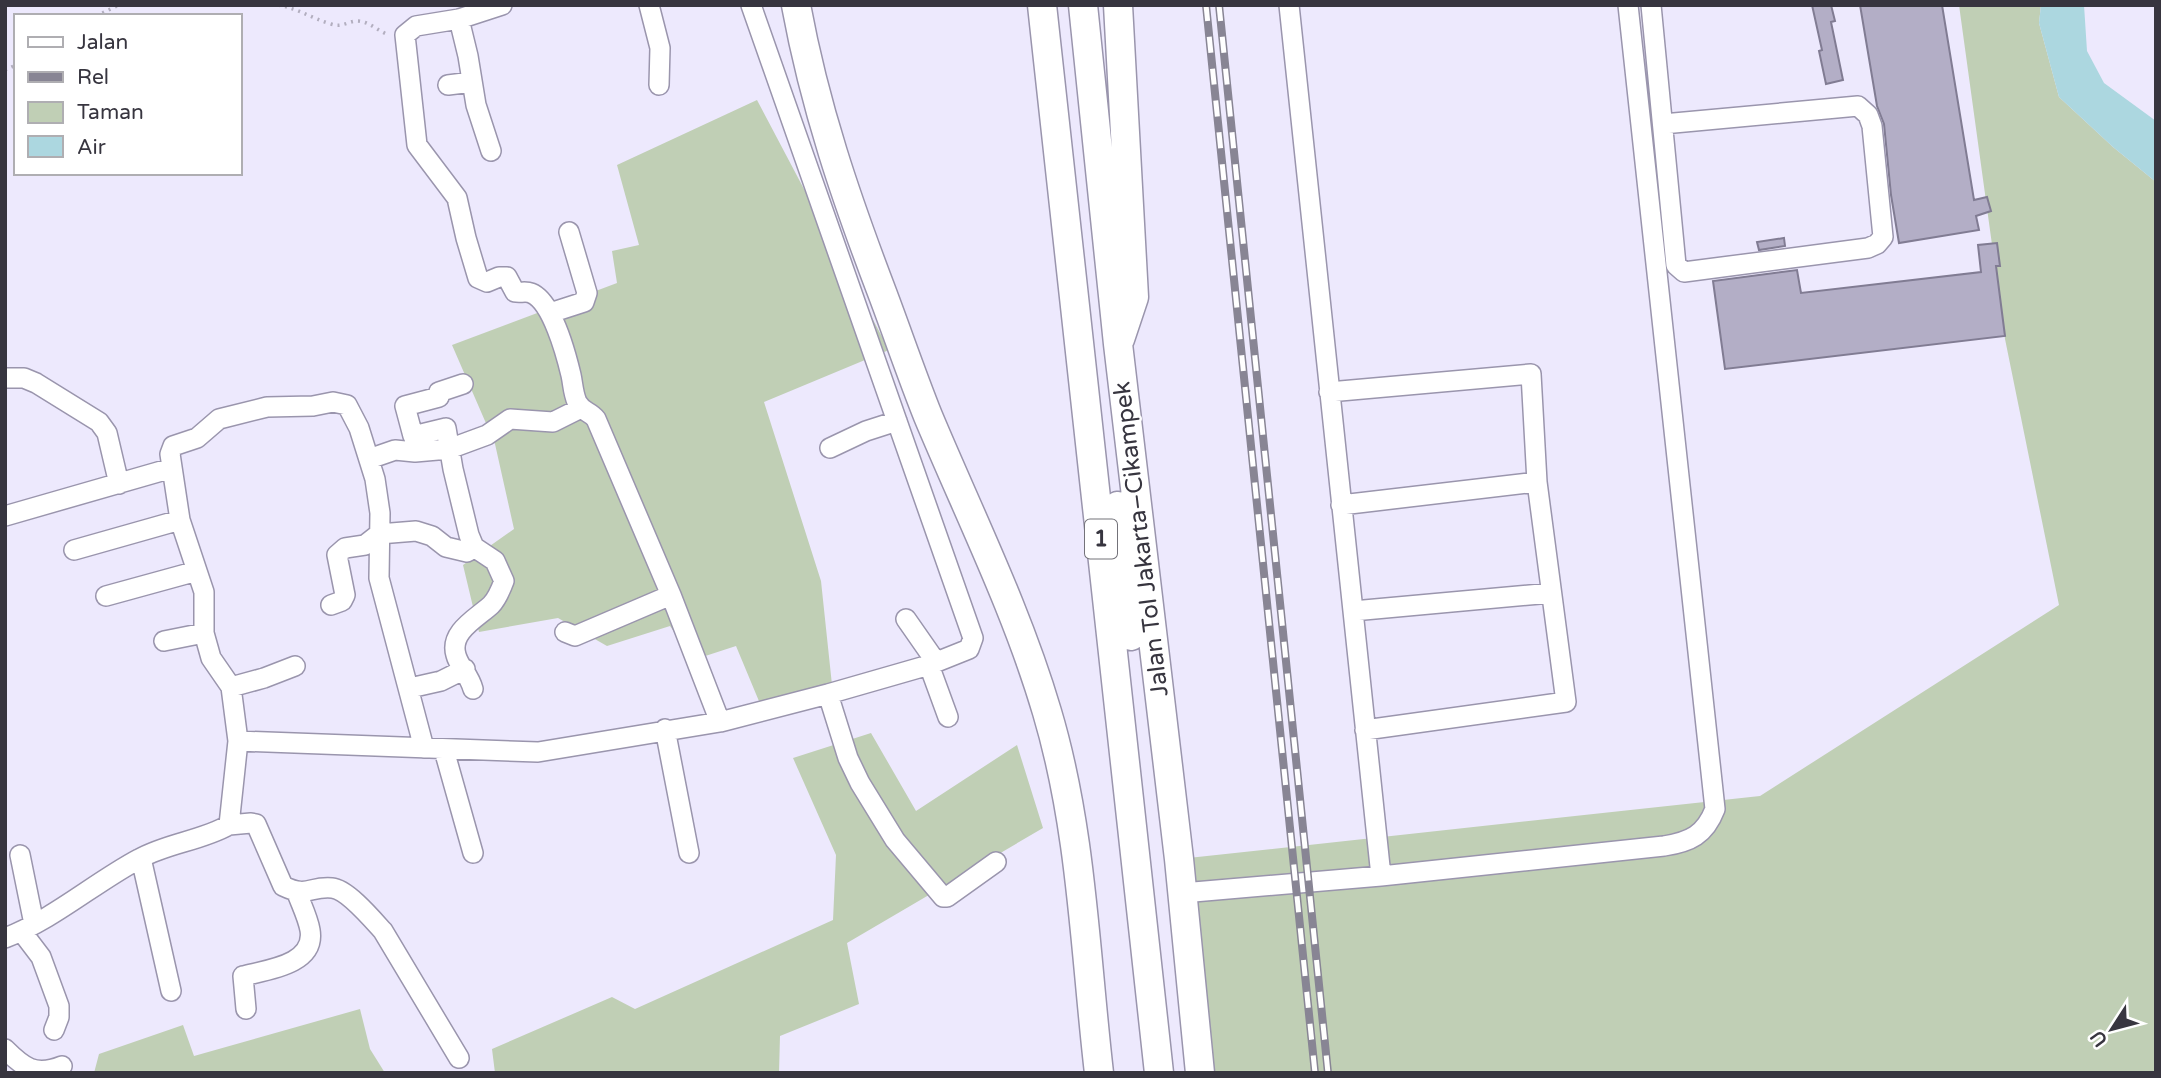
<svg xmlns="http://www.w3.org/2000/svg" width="2161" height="1078" font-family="'Varela Round',sans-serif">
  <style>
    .green { fill: #c0cfb5 }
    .water { fill: #acd7e0 }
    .building { fill: #b3aec6; stroke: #817c93; stroke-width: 2 }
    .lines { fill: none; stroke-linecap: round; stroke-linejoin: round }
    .minor-casing { stroke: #9a95ad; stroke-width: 22 }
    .highway-casing { stroke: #9a95ad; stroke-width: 31 }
    .path { stroke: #b2aebf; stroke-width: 3.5; stroke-dasharray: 2 5; stroke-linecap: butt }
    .minor { stroke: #fff; stroke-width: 19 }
    .highway { stroke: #fff; stroke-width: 28 }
    .rail-casing { stroke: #888594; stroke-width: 8 }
    .rail { stroke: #fff; stroke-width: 5; stroke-dasharray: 16; stroke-linecap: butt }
    .labels { text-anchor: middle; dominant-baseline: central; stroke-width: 5; stroke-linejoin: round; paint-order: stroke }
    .shield { fill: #fff; stroke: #737279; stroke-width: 2 }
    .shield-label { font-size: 23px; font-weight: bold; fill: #37353f }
    .street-label { font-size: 24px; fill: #37353f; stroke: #fff }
  </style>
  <rect width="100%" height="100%" fill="#ede9fd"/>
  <path class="green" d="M1959,5H2041L2039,23L2059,97L2113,147L2156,182V1073H1200L1179,859L1760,796L2059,605L2005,339Z
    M757,100L889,350L764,402L821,581L832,685L761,706L736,646L693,660L670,626L607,646L558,618L479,632L463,565L514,529L495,444L452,345L617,283L612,251L639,245L617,165Z
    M871,733L916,811L1017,745L1043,828L847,943L859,1004L780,1036L779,1073H495L492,1049L612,997L635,1009L833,920L836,855L793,758Z
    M360,1009L370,1049L385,1073H94L99,1054L183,1025L194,1056Z"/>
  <path class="water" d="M2041,5H2084L2087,51L2104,83L2156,121V182L2113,147L2059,97L2039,23Z"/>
  <path class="building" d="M1812,5H1831L1835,21L1831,22L1843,80L1826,84L1819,51L1822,50Z
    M1860,5H1942L1974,200L1987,197L1991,211L1976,216L1979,230L1899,243L1891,195L1884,124L1877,106Z
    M1784,238L1785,246L1759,250L1757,242Z
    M1997,243L2000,266H1996L2005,336L1725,369L1713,281L1797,270L1801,293L1981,272L1978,245Z"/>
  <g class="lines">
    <g class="minor-casing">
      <path id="minor" d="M502,5L459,19L416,26L405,35L417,145L457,198L466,238L478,278L487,282L499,277H507L515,292C520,293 526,291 531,293C552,301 566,354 571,375C573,384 573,393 577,402C582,412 590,411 596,419L671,595L720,722
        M649,5L660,48L659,85
        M1289,5L1381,876
        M1651,5L1676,265L1684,272L1868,248L1877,244L1883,237L1872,126L1868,115L1858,106L1663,124
        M459,19L468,56L476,105L491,151
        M448,85L472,82
        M550,313L584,302L587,293L569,232
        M5,378H24L36,383L99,422L107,433L119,484
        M1329,392L1531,374L1537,482L1566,702L1365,730
        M830,448L866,431L897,421
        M369,459L395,450L415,452L449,449L487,435L510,419L553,422L581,408
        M1341,505L1537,482
        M5,516L172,468
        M74,550L180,520
        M106,596L197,571
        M331,605L342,601L345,595L337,555L345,548L365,545L379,534L416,531L432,536L446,547L467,552L474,547L469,535L453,469L446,428L413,436L405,406L439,397V392L463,384
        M1353,611L1551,593
        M906,619L936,662
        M565,632L575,636L671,595
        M164,641L204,633
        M929,665L948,717
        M231,687L264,678L295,666
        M410,688L441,681L465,669
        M473,689C469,674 459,667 456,655C449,632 477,618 491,605C497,599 501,589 504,581L495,561L474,547
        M828,694L848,758L860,783L895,840L943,897H947L996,862
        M665,729L689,853
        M238,741L538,752L720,722L828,694L929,665L969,649L973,638L751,5
        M444,750L473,853
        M229,825L251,823L256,824L283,886C308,898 309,886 332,888C347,889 373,920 383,931L459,1058
        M20,855L34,924
        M141,858L171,991
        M1182,893L1381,876L1664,846C1690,842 1705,835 1715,809L1628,5
        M22,932L41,957L59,1006V1017L54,1030
        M5,938C54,919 94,883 139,859C167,843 201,841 229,825L238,741L231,687L211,658L204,633V592L180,520L170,454L173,446L197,438L219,419L267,407L313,406L333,402L347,405L359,428L375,479L380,513L379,578L424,748
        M246,1009L243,976C266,970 316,965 310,930C308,918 301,904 297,893
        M5,1049C23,1067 35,1077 62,1066"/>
    </g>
    <g class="highway-casing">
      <path id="highway" d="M796,5C815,108 846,198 883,295C898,335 912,376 928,416C969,514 1017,610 1047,712C1082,829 1085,953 1099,1073
        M1042,5L1159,1073
        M1083,5L1118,344L1179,859L1200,1073
        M1118,5L1134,297L1120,339
        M1118,506L1131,636"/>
    </g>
    <path class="path" d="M278,5C299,9 311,18 331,24C342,28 348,21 358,21C370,22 378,31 389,35
      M96,16L119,5
      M5,70L16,65"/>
    <use href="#minor" class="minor"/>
    <use href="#highway" class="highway"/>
    <g class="rail-casing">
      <path id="rail" d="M1206,5L1315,1073
        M1219,5L1328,1073"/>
    </g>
    <use href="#rail" class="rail"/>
  </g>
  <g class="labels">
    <rect class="shield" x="1085" y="519.5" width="32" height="39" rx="5"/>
    <g class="shield-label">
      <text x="1101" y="539">1</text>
    </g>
    <g class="street-label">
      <text transform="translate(1141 539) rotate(-97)">Jalan Tol Jakarta–Cikampek</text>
    </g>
  </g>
  <rect width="2161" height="1078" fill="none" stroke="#37353f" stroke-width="14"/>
  <rect x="14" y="14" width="228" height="161" fill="#ffffff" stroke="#afaeb2" stroke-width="2"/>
  <rect x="28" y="37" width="35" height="10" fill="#ffffff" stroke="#afaeb2" stroke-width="2"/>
  <text x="77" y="49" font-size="21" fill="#37353f">Jalan</text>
  <rect x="28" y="72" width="35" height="10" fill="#888594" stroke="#afaeb2" stroke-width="2"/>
  <text x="77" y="84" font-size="21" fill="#37353f">Rel</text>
  <rect x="28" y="102" width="35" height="21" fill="#c0cfb5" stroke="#afaeb2" stroke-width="2"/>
  <text x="77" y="119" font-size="21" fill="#37353f">Taman</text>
  <rect x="28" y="136" width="35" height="21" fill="#acd7e0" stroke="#afaeb2" stroke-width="2"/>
  <text x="77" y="154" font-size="21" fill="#37353f">Air</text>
  <g transform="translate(2112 1029) rotate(234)" stroke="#ffffff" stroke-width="5" paint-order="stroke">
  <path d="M0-5L12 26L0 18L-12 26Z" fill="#37353f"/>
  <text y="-10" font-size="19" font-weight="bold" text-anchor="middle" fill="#37353f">U</text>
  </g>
</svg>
